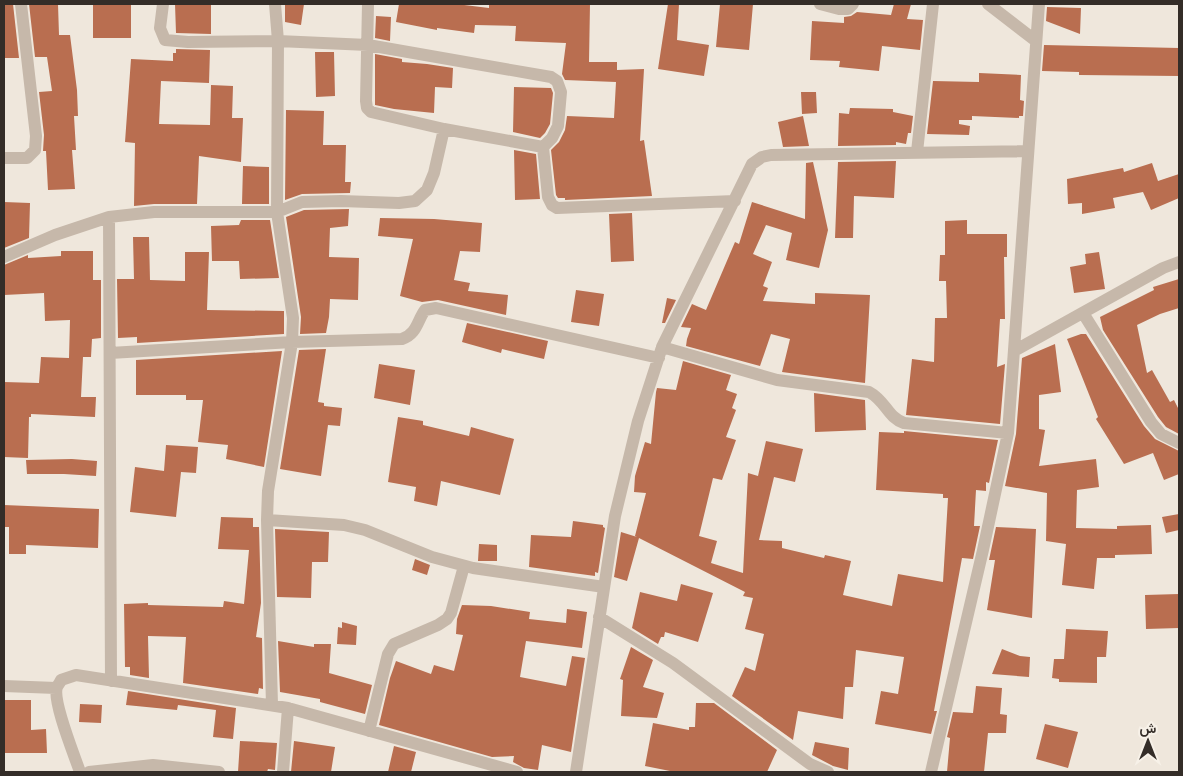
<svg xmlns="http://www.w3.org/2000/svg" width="1183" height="776" font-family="Roboto,Vazirmatn,sans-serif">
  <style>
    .building { fill: #b96e50 }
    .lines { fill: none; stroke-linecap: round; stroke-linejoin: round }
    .minor { stroke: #c6b8aa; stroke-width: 12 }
  </style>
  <rect width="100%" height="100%" fill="#efe7dc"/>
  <path class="building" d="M4,4H13L19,58H4Z
    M29,4H58L59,35H70L77,90L78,116H74L76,150H72L75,189L48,190L46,151H43L44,135L39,92L52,91L47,57H35Z
    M93,4H131V38H93Z
    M175,4H211V34L176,33Z
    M285,4H304L301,25L285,22Z
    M399,4H456L489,8V4H590L589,62H617V70L644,69L640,141L644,140L652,196L565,200V198H558L556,195L551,150L559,142L565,130L567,116L614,118L616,82L565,80L562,74L566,43L515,41L516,26L475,25L474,33L437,28V30L396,22Z
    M668,4H679L677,40L709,45L704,76L658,69Z
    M720,4H753L749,50L716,47Z
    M894,4H911L907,19L923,20L920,50L882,46L879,71L839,67L840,61L810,60L812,21L844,23V17L851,16L857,12L891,15Z
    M1047,7L1081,8L1080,34L1046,21Z
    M376,16L391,17L390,41L375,38Z
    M1044,45L1179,48V76L1079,75V72L1042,71Z
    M176,49L210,50L209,83L161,81L159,124L210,125L211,85L233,86L232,118H243L241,162L199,156L197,204H154L134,206L135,143L125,142L131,59L173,61V53H176Z
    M315,52H334L335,96L316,97Z
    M375,54L402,59V62L427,64L453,68L452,88L435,87L434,113L394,109L375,105Z
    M979,73L1021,75L1020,100L1024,101L1023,116H1019V118L972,116V120H959V124L970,126L969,135L927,134L933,81L979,82Z
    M514,87L551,88L553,93L550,124L545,133L540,138L513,132Z
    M801,92H816L817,113L802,114Z
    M850,108L893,109V112L913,116L911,133H908L906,144L896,142V145L838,146L839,113L849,114Z
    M286,110L324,111L323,145H346L345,182H351L350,193L302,194L285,200Z
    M803,116L809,146L783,147L778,122Z
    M514,150L536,154L540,199L515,200Z
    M896,161L894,198L854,196L853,238H835L838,162Z
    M813,162L828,230L819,268L786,260L792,233L766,225L753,254L772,262L763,286L768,288L763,301L815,304V293L870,295L865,383L782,372L790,339L771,334L760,366L686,346L687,339L691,328L681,327L692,304L706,310L735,242L739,244L752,202L805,219L806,163Z
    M1152,163L1158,181L1179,174V198L1151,210L1143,192L1113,198L1115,208L1082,214V203L1068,204L1067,179L1123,168L1124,172Z
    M243,166L269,167V204H242Z
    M4,202L30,203L29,238L4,248Z
    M349,209L348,226L330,228L329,257L359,258L358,300L330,299L329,317L326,333L300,334L301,317L286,217L304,210Z
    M632,213L634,261L611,262L609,214Z
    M380,218L434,219L482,223L480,252L460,251L454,280L470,283L468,291L508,295L506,315L438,300L422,302L400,296L413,239L378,236Z
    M241,220H270L279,278L240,279L239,261H212L211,226L239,225Z
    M967,220V234H1007V257H1004L1005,319H1000L997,367L1005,364L1000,424L906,415L912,359L934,362L935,318H947L946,281H939L940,255H945V221Z
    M133,237H149L150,280L185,281V252H209L207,310L284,311V334L137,343V337L118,338L117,279H134Z
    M61,251H93V280H101V338L92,339L91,357H83L81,397H96L95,417L31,414V417H29L28,458L4,457V382L39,383L41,357L69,358L70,320L45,321L44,293L4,295V265L28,255V258L61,256Z
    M1099,252L1105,289L1074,293L1070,267L1086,264L1085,254Z
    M1179,279V308L1160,314L1137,325L1147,373L1152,370L1170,402L1174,400L1179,410V434L1166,427L1158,417L1103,330L1100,317L1154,290L1153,287Z
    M576,290L604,294L599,326L571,322Z
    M667,298L676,300L665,323H662Z
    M467,323L548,341L544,359L502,349L501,353L462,342Z
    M1081,334H1086L1144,426L1155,439L1179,451V474L1164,480L1153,453L1124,464L1096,419L1098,417L1067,339Z
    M1055,344L1061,392L1039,395V429L1045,430L1039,466L1096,459L1099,487L1077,490L1076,528L1117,529V526L1151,525L1152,554L1115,555V558H1097L1094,589L1062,585L1066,544L1046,541L1047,493L1005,486L1016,434L1022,358Z
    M326,349L318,402L324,403V406L342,408L340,426L328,425L321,476L280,469L299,350Z
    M282,351L264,467L226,459L228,445L198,442L203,400H186V395H136V360Z
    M683,361L731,375L726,390L737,394L732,408L736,410L726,437L736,440L722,480L713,478L699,536L717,541L711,563L743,573L748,473L758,476L766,441L803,449L795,482L774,477L759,540L782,541V548L824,558L825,555L851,561L843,595L892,606L898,574L943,582L948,498H943V494L876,490L879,432L904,433V431L998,440L989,483L986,482V491L976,490L974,526H980L973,559L962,558L934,711H937L931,734L875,724L881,691L898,694L904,657L856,650L853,687H845L843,719L798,711L793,740L732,696L745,667L755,671L764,634L745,629L753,598L743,596L745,592L639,538L627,581L614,577L621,532L637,537L635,536L646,493L634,492L635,476L645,442L651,444L656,392L657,388L676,390Z
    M379,364L415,370L410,405L374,398Z
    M814,393L865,400L866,430L815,432Z
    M398,417L423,421V425L469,436L471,427L514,439L500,495L441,481L437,506L414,501L416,487L388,482Z
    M166,445L198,447L196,473L181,472L176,517L130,512L135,467L164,471Z
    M72,459L97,461L96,476L64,474H27L26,460Z
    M4,505L99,509L98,548L26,545V554H9V527H4Z
    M1179,514V530L1166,533L1162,517Z
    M221,517L253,518V527H259L261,603L256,637L262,638L263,689L259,688L258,694L183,683L186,637L148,636L149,678L130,675V667H125L124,604L148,603V605L223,607L224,601L244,604L249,550L218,549Z
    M573,521L603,525V527L605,528L598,573L595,572V576L529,567L531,535L571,537Z
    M996,527L1036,529L1032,618L987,610L995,560H989Z
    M275,529L329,532L328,562H312L311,598L277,597Z
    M479,544L497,545V561H478Z
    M415,559L430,565L427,575L412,570Z
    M681,584L713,593L698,642L665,632L664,637H661L658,644L632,628L640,592L677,601Z
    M1179,594V628L1146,629L1145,595Z
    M462,605L491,606L530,612L529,619L566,623L567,609L587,612L582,648L526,641L520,677L566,686L572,656L585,658L571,752L542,745L538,770L524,768L513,762L514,756L492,757L379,725L390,678L396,661L431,674L434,665L454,671L463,635L456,634L457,619Z
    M342,622L357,626L356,645L337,644L338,627L342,628Z
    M1066,629L1108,631L1106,657H1097V683L1059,682V679L1052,678L1054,659H1064Z
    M278,641L314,647V644H331L329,673L372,685L365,714L320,702V699L280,692Z
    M631,647L653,660L643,687L664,693L657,718L621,716L623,680L620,679Z
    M1002,649L1020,656L1030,657L1029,677L992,674Z
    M976,686L1002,688L1000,714L1007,715L1006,733H988L984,772H947L950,738L947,737L953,712L973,713Z
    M128,691L236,708L233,739L213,737L216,710L178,705L177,710L126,705Z
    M4,700H31V730L46,729L47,753H4Z
    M696,703H714L777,750L767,772H675L645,766L653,723L689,730V727H695Z
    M80,704L102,705L101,723L79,722Z
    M1045,724L1078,732L1068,768L1036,759Z
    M240,741L277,743L275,770L268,769L267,772H238Z
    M294,741L335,747L331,772H291Z
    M815,742L849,748L848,770L833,766L812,755Z
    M394,746L416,752L411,772H388Z"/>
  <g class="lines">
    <path class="minor" d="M163,4L160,28L165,40L188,42L278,41L368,45L551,77L557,81L561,92L558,126L552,138L543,147
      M368,4L366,101L367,108L371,112L444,129L543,147L548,197L552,205L557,208L735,201
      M820,4L839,9H848L853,4
      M988,4L1036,41
      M917,152L933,4
      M4,158H27L35,150L36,136L21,4
      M109,217L111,681
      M4,257L55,235L109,217L154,212H277L302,202L341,201L399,203L415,201L427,190L434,173L444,129
      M1083,313L1151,422L1161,434L1179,443
      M662,347L777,380L869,392C886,401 887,417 904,423L1008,433
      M1014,351L1163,268L1179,262
      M110,353L292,342L402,339C417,334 417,321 425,310L436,308L659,358
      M267,520L344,525L365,530L432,557L473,568L604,587
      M599,617L673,663L810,764L828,772
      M4,686L56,688
      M272,705L267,520L268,491L292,342L293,318L277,212L278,41L275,4
      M369,731L388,654L394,644L438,625L447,619L451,613L464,566
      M80,772C75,757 52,701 57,687C58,685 60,683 61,680L76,675L288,708L517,772
      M89,772L153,765L219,772
      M283,772L288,708
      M576,772L615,516L638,421L662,347L752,164L762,157L771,155L1027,151
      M931,772L983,550L1008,433L1039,4"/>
  </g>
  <rect width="1183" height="776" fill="none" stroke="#342d28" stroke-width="10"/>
  <g transform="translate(1148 741)" stroke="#f7f1e8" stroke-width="4" paint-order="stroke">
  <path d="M0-4L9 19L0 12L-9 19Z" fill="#342d28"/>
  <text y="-8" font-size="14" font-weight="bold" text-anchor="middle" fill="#342d28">ش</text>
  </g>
</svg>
